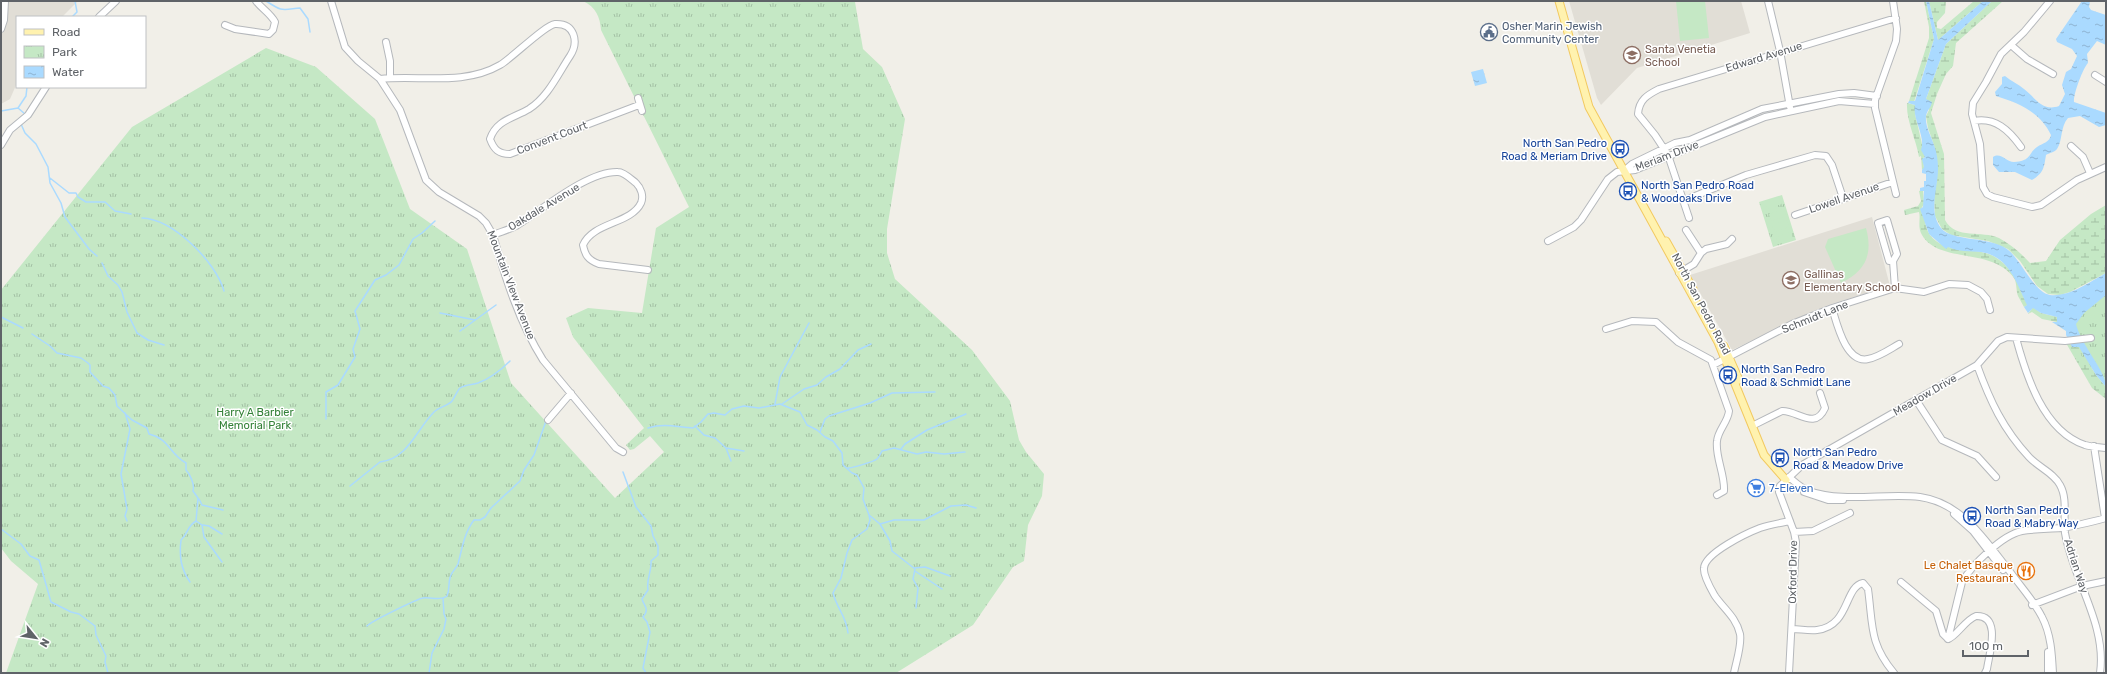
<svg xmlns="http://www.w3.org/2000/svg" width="2107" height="674" font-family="Rubik,sans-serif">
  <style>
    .education { fill: #e1ded6 }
    .wetland { fill: url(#wetland-marsh) }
    .park { fill: url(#park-tufts) }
    .pitch { fill: #c5e8c5 }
    .water { fill: url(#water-ripples) }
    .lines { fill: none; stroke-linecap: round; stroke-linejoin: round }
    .stream { stroke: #aadaff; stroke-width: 1.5 }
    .minor-casing { stroke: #b5b8bc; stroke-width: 8 }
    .major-casing { stroke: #f2c960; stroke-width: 9 }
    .minor { stroke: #fff; stroke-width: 6 }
    .major { stroke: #fff2af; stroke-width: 7 }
    .labels { text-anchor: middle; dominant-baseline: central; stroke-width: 3; stroke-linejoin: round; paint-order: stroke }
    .service-label { font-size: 11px; fill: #4e5e75; stroke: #fff; text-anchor: start }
    .education-label { font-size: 11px; fill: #785e54; stroke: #fff; text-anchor: start }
    .street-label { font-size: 11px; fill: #5f6368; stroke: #fff }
    .transit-label { font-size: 11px; fill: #164399; stroke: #fff; text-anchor: start }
    .park-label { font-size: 11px; fill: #348238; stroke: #fff }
    .shop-label { font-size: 11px; fill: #366cbe; stroke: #fff; text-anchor: start }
    .food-label { font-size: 11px; fill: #c56008; stroke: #fff; text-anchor: end }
  </style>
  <defs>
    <pattern id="wetland-marsh" width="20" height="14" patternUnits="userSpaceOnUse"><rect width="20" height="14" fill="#c5e8c5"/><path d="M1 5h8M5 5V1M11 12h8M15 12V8" fill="none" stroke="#a3c0a4"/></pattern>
    <pattern id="park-tufts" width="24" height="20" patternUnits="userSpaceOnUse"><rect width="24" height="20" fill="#c5e8c5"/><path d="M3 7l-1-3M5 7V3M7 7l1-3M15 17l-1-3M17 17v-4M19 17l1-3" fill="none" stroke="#a3c0a4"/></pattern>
    <pattern id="water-ripples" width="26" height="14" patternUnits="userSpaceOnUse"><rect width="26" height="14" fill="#aadaff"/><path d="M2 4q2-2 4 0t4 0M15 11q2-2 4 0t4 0" fill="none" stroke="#8eb4d2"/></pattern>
  </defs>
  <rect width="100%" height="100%" fill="#f1efe8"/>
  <path class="education" d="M1,1H78L62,17H17V83L10,99L1,104Z
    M1569,1H1741L1750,33L1637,68L1601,105L1597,98Z
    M1872,217L1890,286L1828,305L1732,350L1690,275Z"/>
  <path class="wetland" d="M1924,1H1926L1934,39L1914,102L1909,101L1929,38V27Z
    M1929,1H1946L1945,13L1937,22V28L1941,29L1974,1H1983L1938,40Z
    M1992,1H2003L1956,43L1953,66L1946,74L1937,94L1931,113L1944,154L1945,220C1956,240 1982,230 1999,238C2010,244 2021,253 2030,263L2046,261L2060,240L2091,214L2106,205V273L2070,292L2060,295L2048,294L2037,286L2020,261L2008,249L1988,241L1951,235L1942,229L1935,216L1934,197L1937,179L1934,145L1928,128L1926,116L1929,110L1926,99L1946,44Z
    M1907,103L1915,105V114L1925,157L1923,158L1924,168L1922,170L1921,156L1919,157C1916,139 1906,121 1907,103Z
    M1923,190L1924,204L1921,209C1926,216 1924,227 1930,235C1947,257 1978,244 1998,259C2015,270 2019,289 2028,305L2024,307C2022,303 2020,300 2018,296C2016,291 2017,283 2014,278C1992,247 1939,264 1922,235C1917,226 1921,219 1919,212L1905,215L1904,210L1918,206L1921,201L1919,191Z
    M2033,307L2041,313L2057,317V322L2042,319L2032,312L2028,314Z
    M2066,343H2070L2072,347H2079L2096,375L2106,387V399L2092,388Z"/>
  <path class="park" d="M583,1H856L855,2L863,49L882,67L905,119L887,229V253L895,279L972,350L1010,401L1019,440L1026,452L1044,474L1042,496L1028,525L1024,561L1013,567L973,625L896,673H6L38,584L11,561L1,548V290L132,127L266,48L316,67L375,119L410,209L467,249L511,383L615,498L664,452L650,436L634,449L630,450L626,445L644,428L573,337L566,318L588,308L642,313L656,228L689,207L601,30C600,17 596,7 583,1Z
    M1782,195L1796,240L1773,247L1759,202Z
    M2106,286V384L2082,357L2066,312Z"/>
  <path class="pitch" d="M1676,1H1705L1709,38L1680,41Z
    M1779,197L1782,204L1767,209L1765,202Z
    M1783,209L1786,216L1771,221L1769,214Z
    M1787,220L1789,227L1775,232L1772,225Z
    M1866,228C1873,254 1866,271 1841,283L1825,247L1828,239Z
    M1791,232L1793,239L1779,244L1776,237Z"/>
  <path class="water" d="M1926,1H1929L1938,40L1983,1H1992L1946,44L1926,99L1932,102C1931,108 1927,110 1926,116C1925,127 1931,135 1934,145C1937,153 1938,161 1938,169C1938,189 1928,211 1941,228C1952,242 1989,236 2007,249C2021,259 2034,293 2050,295C2070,297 2089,282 2106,273V295L2084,313L2076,324C2081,345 2106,371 2106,387L2096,375L2079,347H2072L2066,335V331L2052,322H2057V317L2041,313L2033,308L2028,313L2024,307L2027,305C2017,284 2009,256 1981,252C1970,251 1958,252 1948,247L1946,249L1929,234L1920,209L1923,207L1924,191H1920V188L1924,187V181H1926V174L1922,173V170L1924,167L1922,159L1925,157L1921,150C1926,136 1912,119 1915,105L1908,103L1909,101H1915L1934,39Z
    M2082,1H2090L2089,7L2091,10L2106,15V45L2097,41L2087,54L2088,63C2083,68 2073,95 2074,102L2106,113V125L2099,127L2080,116L2068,118C2060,127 2063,140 2057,149C2055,152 2049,153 2046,155C2044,167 2044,173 2032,180L2015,172H1999L1993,165V157C2001,152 2006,162 2014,162C2032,161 2028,153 2037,147C2043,143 2050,142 2051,135C2040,112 2019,103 1996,96L1995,92L2002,84V77L2005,76C2011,81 2018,84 2024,89C2036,98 2042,112 2059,106L2065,94L2062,85L2066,72L2071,69L2077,56L2072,49L2057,42L2056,39Z
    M1483,69L1487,83L1475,86L1471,72Z"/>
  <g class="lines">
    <path class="stream" d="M266,1C283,12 281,10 300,8L308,19L310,32
      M72,17L77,12L75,1
      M18,108L25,114
      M1,111L18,108L26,96L27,87
      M21,124L25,133L36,144L48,167L50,183L61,203L65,217L89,249L97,256
      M50,178L69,193H76L78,197L86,202H105L115,211L131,214
      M142,218C173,219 216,262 224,291
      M102,263L108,276L118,285L122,292L127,312L137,333L148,340L164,345
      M440,313L475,320
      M1,317L23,328
      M460,331L496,305
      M32,334L50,346L57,353L81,358L88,363L90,365V372L103,386L109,388L115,395L117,406L132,420L147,428L149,434C170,439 169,454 186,463V470C190,474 195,485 193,491L198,498L196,521L202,525L204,537L222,562
      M775,404L780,377L809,323
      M782,404L804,389L817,385L826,377L840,369L858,350L871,344
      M125,413L130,429L121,474L127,509L125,516L127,521
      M326,419V392L338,385L355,357L353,349L360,329L355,311L375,280L386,275L399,265L413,239L422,233L435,221
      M695,426L704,435L715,438L726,448L744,451
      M648,428C664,423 677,427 693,428L701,422L708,414L714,413L725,415L732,409L744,406L759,408L780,404L800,412L807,425L817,430L825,437L833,441L842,453L843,465L852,473L857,475L864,488L863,499L869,515L880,524L890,541L892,551L915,569L913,579L918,588L916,608
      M820,432L825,419L829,416L870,403L892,393L935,392
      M726,448L731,461
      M901,449L905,444L927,430L966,414
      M848,468C852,468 873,462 877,459C879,457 881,453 882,451L894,448L917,454L926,452L944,454L965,452
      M623,472L636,507L651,526L653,536L658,546V555L651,561C652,571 646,579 648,590L642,599C644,606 650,609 643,617L647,622L650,632L643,668L646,673
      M350,486L380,462C408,459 416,430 434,412C439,407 448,406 452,401C455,397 457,391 460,388C466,384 472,385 478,383C489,379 502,369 510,361
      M199,499L202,505L223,510
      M880,524L894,520H924L951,506L966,505L976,508
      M203,525L209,526L222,534
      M1,529L21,544L30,556L39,560L51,602L71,612L79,614L95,626L96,635L106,656L105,662L108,673
      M914,568L925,567L950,576
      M915,571L942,589
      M190,582C181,569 179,557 181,540C188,534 187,526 196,521
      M367,626C370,622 417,599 423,598C431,597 441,601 447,596C450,589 448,584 450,578C451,572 456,569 458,564C462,549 464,533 474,520H480L485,517L491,508L520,481L524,470L534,455L546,421
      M848,633C846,615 837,609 833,593L841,578L847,553L852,540L867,529L870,520L869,515
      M429,673L432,653L444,629L446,619L444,614L443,598"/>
    <g class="minor-casing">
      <path id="minor" d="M331,1L345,47L358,61L380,79L400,110L426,180L439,192L479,216L486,223L493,235C505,277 519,322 543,360L616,448L623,452
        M1768,1L1780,51L1790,107
        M1893,1L1897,29L1896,41L1875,100V108L1896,194
        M2050,1L2024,32L2001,54L1986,82L1973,103L1972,114L1980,144L1983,187L1987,194L1993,197L2032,207L2041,205L2077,180L2106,167
        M99,17L116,1
        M225,25L235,29L269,34L273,30L275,22C270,13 262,9 256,1
        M1,29L4,20L5,1
        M386,42L390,61V78
        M2011,45L2027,59L2053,74
        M2095,75L2106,82
        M380,79C419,75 464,86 500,65C512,58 545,25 555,24C575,23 579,42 570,56C558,74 548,97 529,109C514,118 496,120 490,139C494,150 499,154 510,154L639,105
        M638,98L642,111
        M1974,121C1995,117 2009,130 2021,147
        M1,145L10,130L28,115L46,87
        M2071,146L2083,157L2090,173
        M1625,170L1632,164L1675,143L1690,140L1762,109L1839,94L1854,93L1877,96
        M1683,201L1746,175L1815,155L1826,156L1832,165L1843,198
        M1795,215L1893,182
        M1689,218L1668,155L1655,135L1638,114C1639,100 1647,95 1659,89L1896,18
        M1686,230L1701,253
        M493,235C500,232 508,230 516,226C542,210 587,171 618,172C624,172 631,179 636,183C641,188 644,196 641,203C631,224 593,222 583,245C585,255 588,260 599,264L648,270
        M1548,241L1574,227L1581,220L1608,179L1617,172L1635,170L1765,117L1839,101L1875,104
        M1893,261H1889L1878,223L1887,220L1897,254L1893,261L1895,288
        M1679,273L1694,264L1701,253L1706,249L1727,244L1732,239
        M1832,308C1837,324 1846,364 1868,359C1879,357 1890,349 1899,344
        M1606,329L1632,321L1656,322L1678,342L1711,360L1729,411C1728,422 1718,430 1717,441C1715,457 1725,474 1724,491L1717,495
        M2016,338C2026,375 2043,431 2085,445C2092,447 2099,447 2106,448
        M1713,365L1792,324L1832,308L1895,288L1924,292L1949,284L1968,285L1981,292L1987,299L1990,310
        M1977,365C1990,401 2003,429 2029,457C2038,467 2054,473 2060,485C2068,499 2063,518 2065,533C2073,580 2107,624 2100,673
        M1916,400L1942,440L1977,456L1996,477
        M548,420L571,393
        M1752,426L1782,411C1797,410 1815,431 1825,408L1820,393
        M2094,446L2105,518
        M1789,477C1795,482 1801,488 1809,491C1844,503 1884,493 1920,497C1963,503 1986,542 2011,573C2021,587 2034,601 2042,617C2051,634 2052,654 2053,673
        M1804,492L1828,500H1843
        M1954,514L1973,531L2003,570
        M1794,532L1813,531L1850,513
        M1901,582L1936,611L1943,634L1948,639
        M2032,605L2082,586L2106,581
        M1792,629C1800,629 1809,631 1817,630C1850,626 1844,587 1863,583L1868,589C1873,625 1869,643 1894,673
        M1948,639L1962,582C1972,565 2002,535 2022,531C2034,529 2048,529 2061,528C2076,526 2091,522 2106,518
        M1948,639C1956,637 1965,620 1976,616C2002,615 1989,654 1987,669L1985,673
        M2048,652V673
        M1734,673C1736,662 1742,645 1740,634C1736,617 1724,609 1715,596C1711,589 1703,576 1704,568C1705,553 1747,533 1760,528C1769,525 1780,523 1790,521
        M1789,673L1796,542L1794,532L1779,492L1780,486L1802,465L1977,365L1998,341L2007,337L2065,341L2091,338"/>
    </g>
    <g class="major-casing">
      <path id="major" d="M1559,1L1589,107L1718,342L1764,455L1786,480
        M1666,241L1693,289
        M1724,346L1739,380"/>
    </g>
    <use href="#minor" class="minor"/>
    <use href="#major" class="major"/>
  </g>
  <defs>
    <g id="civic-ring" transform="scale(0.9)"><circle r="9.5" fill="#fff" stroke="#5c6f8a" stroke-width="1.5"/><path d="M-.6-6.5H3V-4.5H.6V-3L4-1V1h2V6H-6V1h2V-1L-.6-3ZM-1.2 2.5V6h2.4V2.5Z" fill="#5c6f8a"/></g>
    <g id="school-ring" transform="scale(0.9)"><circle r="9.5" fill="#fff" stroke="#8d6e63" stroke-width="1.5"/><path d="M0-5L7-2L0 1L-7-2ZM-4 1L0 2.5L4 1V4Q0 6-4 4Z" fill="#8d6e63"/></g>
    <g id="bus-ring" transform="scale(0.9)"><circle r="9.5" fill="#fff" stroke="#1a4fb4" stroke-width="1.5"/><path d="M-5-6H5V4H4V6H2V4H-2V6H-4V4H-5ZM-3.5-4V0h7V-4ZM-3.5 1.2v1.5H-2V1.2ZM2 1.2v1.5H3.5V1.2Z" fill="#1a4fb4"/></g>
    <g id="supermarket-ring" transform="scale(0.9)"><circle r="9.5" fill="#fff" stroke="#3f7fe0" stroke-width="1.5"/><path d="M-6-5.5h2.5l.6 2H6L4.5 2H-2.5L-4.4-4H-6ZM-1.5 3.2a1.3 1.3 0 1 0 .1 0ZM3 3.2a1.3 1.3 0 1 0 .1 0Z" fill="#3f7fe0"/></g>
    <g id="restaurant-ring" transform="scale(0.9)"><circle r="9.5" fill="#fff" stroke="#e8710a" stroke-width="1.5"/><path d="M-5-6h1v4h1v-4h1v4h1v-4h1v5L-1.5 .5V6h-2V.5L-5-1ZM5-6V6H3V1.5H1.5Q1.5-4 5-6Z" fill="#e8710a"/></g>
  </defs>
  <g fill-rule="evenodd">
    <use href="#civic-ring" x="1489" y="32"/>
    <use href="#school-ring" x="1632" y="55"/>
    <use href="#bus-ring" x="1620" y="149"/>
    <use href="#bus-ring" x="1628" y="191"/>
    <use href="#school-ring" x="1791" y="280"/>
    <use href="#bus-ring" x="1728" y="375"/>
    <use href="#bus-ring" x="1780" y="458"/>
    <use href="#supermarket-ring" x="1756" y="488"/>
    <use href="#bus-ring" x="1972" y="516"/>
    <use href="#restaurant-ring" x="2026" y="571"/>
  </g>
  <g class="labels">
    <g class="service-label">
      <text x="1502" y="26">Osher Marin Jewish<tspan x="1502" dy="13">Community Center</tspan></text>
    </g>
    <g class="education-label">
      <text x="1645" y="49">Santa Venetia<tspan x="1645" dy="13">School</tspan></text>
      <text x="1804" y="274">Gallinas<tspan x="1804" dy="13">Elementary School</tspan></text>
    </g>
    <g class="street-label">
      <text transform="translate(1764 57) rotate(-17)">Edward Avenue</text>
      <text transform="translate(552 138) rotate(-21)">Convent Court</text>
      <text transform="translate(1667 156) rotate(-21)">Meriam Drive</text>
      <text transform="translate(1844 198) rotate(-19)">Lowell Avenue</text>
      <text transform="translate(544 207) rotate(-31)">Oakdale Avenue</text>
      <text transform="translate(511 285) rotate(69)">Mountain View Avenue</text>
      <text transform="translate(1701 304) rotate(62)">North San Pedro Road</text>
      <text transform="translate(1815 317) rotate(-22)">Schmidt Lane</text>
      <text transform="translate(1925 395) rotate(-30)">Meadow Drive</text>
      <text transform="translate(2076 566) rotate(72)">Adrian Way</text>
      <text transform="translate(1793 572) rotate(-89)">Oxford Drive</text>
    </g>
    <g class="transit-label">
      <text x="1607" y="143" text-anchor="end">North San Pedro<tspan x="1607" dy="13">Road &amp; Meriam Drive</tspan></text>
      <text x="1641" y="185">North San Pedro Road<tspan x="1641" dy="13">&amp; Woodoaks Drive</tspan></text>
      <text x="1741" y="369">North San Pedro<tspan x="1741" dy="13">Road &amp; Schmidt Lane</tspan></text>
      <text x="1793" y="452">North San Pedro<tspan x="1793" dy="13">Road &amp; Meadow Drive</tspan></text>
      <text x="1985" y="510">North San Pedro<tspan x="1985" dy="13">Road &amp; Mabry Way</tspan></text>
    </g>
    <g class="park-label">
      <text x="255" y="412">Harry A Barbier<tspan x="255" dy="13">Memorial Park</tspan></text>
    </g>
    <g class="shop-label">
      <text x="1769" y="488">7-Eleven</text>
    </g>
    <g class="food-label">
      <text x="2013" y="565">Le Chalet Basque<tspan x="2013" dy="13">Restaurant</tspan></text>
    </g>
  </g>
  <rect width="2107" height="674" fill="none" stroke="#5f6368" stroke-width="4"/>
  <rect x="16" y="16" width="130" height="72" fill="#ffffff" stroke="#bfc1c3"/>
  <rect x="24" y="29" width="20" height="6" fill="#fff2af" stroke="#bfc1c3"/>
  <text x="52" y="36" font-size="12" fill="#5f6368">Road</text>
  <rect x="24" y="46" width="20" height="12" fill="url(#park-tufts)" stroke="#bfc1c3"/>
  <text x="52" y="56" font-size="12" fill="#5f6368">Park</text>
  <rect x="24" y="66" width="20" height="12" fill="url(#water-ripples)" stroke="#bfc1c3"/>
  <text x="52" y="76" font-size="12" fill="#5f6368">Water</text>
  <g transform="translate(36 638) rotate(120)" stroke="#ffffff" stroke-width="3" paint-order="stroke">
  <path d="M0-3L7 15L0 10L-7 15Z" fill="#5f6368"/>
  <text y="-6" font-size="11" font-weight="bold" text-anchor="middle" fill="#5f6368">N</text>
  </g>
  <path d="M1963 650v6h65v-6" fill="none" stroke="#5f6368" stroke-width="2"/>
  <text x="1969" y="650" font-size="12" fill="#5f6368" stroke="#ffffff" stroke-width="3" paint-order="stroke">100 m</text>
</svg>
